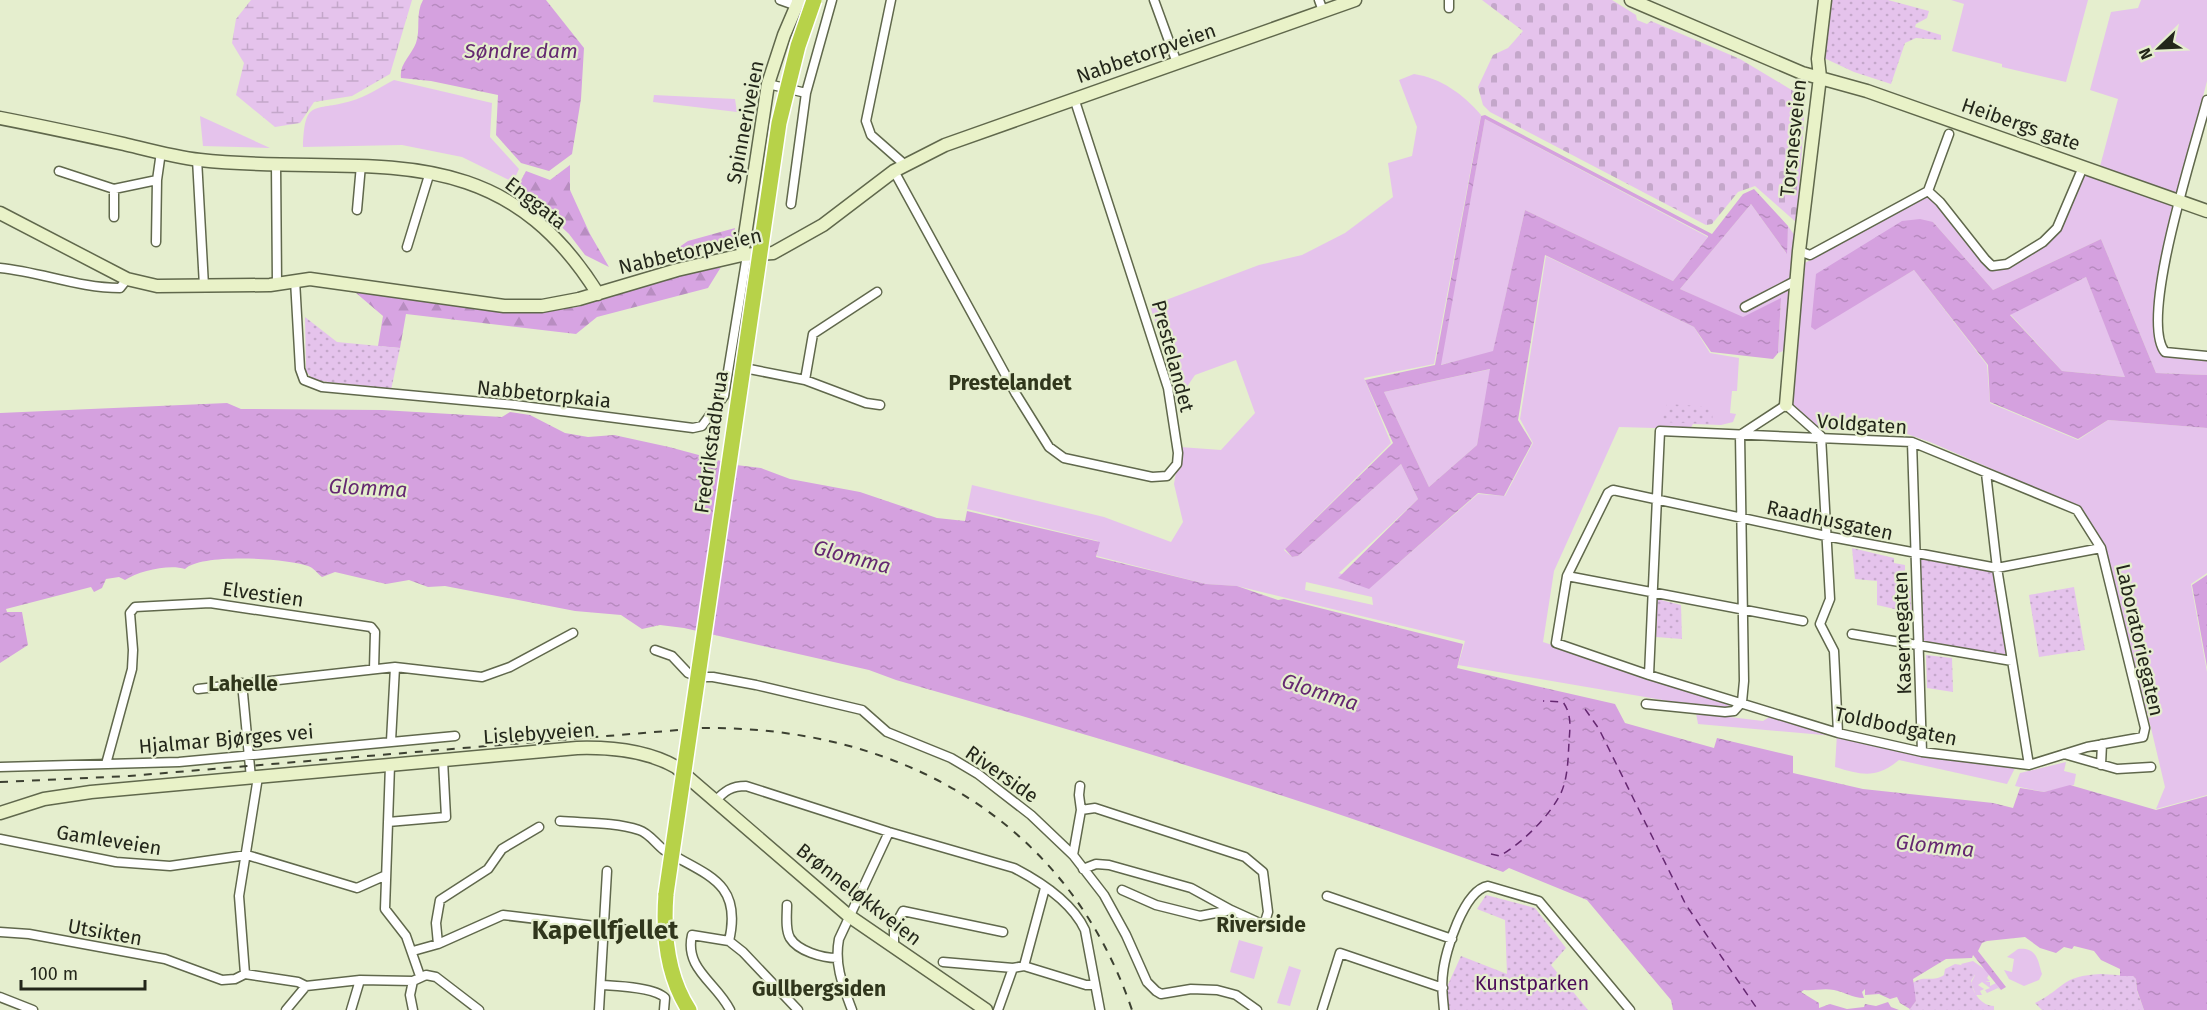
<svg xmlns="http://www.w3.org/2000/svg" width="2207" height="1010" font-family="'Fira Sans',sans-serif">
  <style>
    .grass { fill: #e5c3ec; fill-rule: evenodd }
    .forest { fill: url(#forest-firs) }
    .wetland { fill: url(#wetland-marsh) }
    .cemetery { fill: url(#cemetery-stones) }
    .park { fill: url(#park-dots) }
    .water { fill: url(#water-ripples); fill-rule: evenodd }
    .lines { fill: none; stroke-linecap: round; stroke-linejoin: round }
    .ferry { stroke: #652871; stroke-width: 1.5; stroke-dasharray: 8 6; stroke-linecap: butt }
    .street-casing { stroke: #60684c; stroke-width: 11 }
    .secondary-casing { stroke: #60684c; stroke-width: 15 }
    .highway-casing { stroke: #fff; stroke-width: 18 }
    .street { stroke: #fff; stroke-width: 8 }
    .secondary { stroke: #e9f2c8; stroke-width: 12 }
    .highway { stroke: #b7d249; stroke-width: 15 }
    .rail { stroke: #3c4031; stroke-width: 2; stroke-dasharray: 8 8; stroke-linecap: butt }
    .highway-bridge-casing { stroke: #fff; stroke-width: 18; stroke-linecap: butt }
    .highway-bridge { stroke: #b7d249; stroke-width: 15 }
    .labels { text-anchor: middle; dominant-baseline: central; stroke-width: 4.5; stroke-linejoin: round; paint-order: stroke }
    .street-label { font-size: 20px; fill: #23261a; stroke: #e5eece }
    .park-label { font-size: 20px; fill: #4b0b58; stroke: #e5eece }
    .water-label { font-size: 21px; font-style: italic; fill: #652871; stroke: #e5eece }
    .neighbourhood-label { font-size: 21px; font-weight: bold; fill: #30361c; stroke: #e5eece }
    .district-label { font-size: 26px; font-weight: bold; fill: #30361c; stroke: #e5eece }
  </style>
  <defs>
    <pattern id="forest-firs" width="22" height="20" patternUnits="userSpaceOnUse" patternTransform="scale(1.5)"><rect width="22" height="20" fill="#d7a4e2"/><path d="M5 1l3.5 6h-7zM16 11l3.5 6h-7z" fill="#b88dc1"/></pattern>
    <pattern id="wetland-marsh" width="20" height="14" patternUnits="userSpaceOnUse" patternTransform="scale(1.5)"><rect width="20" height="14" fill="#e5c3ec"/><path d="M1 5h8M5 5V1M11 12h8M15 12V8" fill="none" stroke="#c4a7ca"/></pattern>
    <pattern id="cemetery-stones" width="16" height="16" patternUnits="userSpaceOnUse" patternTransform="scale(1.5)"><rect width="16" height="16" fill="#e5c3ec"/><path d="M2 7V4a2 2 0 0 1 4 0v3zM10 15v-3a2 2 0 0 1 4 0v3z" fill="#c4a7ca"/></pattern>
    <pattern id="park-dots" width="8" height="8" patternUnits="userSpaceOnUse" patternTransform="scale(1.5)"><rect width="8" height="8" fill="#e5c3ec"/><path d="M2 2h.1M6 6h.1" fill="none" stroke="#c4a7ca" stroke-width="1.8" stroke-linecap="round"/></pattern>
    <pattern id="water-ripples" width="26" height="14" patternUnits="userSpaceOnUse" patternTransform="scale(1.5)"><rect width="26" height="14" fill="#d5a1df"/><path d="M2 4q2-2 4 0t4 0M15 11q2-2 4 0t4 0" fill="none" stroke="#b78abf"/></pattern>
  </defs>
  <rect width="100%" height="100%" fill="#e5eece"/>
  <path class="grass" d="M1951,0H2088L2066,82L2002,67V64L1952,51L1964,4Z
    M2141,0H2207V81L2177,197L2099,170L2118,99L2090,90L2111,12L2138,8Z
    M1414,74C1441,78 1463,94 1481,115L1434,364L1364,378L1391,443L1284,550L1292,557L1298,556L1401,464L1418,499L1339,573L1372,586L1478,494L1505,496L1533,443L1520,419L1546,256L1694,327L1710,353L1739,358L1737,391H1732L1730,413L1736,414L1733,422L1721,425L1693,424L1690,429L1619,427L1554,571L1543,642L1732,704L1721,710L1458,665L1465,641L1237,586L1206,584L1097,556L1098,541L967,509L972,485L1104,517L1171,542L1183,522L1174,484L1180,447L1221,450L1255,413L1236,360L1195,375L1180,397L1150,306L1259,265L1302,255L1345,233L1393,197L1388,163L1412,156L1417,127L1399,80ZM1306,582L1372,597L1373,605L1305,590Z
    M394,80L492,103L490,137L519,169L513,182L462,157L402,145L303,147C305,98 313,112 351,101C366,97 380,87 394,80Z
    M654,95L735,99L737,112L653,102Z
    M200,116L270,148L203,146Z
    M1485,119L1708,237L1673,281L1525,210L1493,352L1440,365Z
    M2084,173L2176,207C2163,254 2144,308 2164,355L2171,358L2207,360V375L2156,373L2101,239L1993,290L1933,222L1815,329L1914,270L1987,365L1990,403L2078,440L2108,420L2207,428V573L2191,584L2207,672V795L2156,809L2165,787L2151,728L2103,548L2077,506L1930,442L1907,434L1815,429L1788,407L1791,348L1778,353L1781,299L1743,318L1680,289L1751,204L1786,253L1788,226L1804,249L1803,264L1926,197L1934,200L1993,269L2059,231Z
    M2086,277L2126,377L2062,371L2010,314Z
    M1491,369L1477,445L1429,487L1384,392Z
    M1696,713L1763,721L1771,716L1835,734V736L1698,724Z
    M1837,734L1921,754L2015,768L2007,784L1899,760C1876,779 1862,775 1835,767Z
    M2066,762L2064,771L2076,774L2074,785L2044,792L2015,786L2020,773Z
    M1239,940L1263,947L1254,979L1230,972Z
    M2018,949C2038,947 2038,962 2042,974L2039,980L2024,986L2009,979L2004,970L2012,972L2014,959L2007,957Z
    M1973,961L1990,973L1987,978L1990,981L1985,982H1990V986L1996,983L2000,990L1998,988L1987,993L1985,990L1990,988L1982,982L1978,985L1984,989L1980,991L1982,995H1976L1971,983L1975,975L1969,967L1964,968L1961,964Z
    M1289,966L1301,970L1290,1006L1277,1003Z"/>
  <path class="forest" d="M570,165V190L590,234L609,267L585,255L569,234L518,186L526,171L550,180Z
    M735,228L733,240L656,263L688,241Z
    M721,267L708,288L597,317L576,334L406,314L400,348L378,346L383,316L349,287L548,310L577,307L667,279Z"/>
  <path class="wetland" d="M251,0H412L390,74L352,96L314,102L300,123L275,127L236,95L244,63L232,43L236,19Z"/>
  <path class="cemetery" d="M1482,0H1612L1636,15L1637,20L1647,24L1651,21L1740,59L1795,92L1805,102L1797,223L1755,186L1738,192L1712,224L1706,225L1490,112L1483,105L1478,87L1493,55L1508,48L1523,31Z"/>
  <path class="park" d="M1830,0H1888L1929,11L1927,18L1916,24L1915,27L1941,35V40L1916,38L1905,43L1891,84L1854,72L1824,58Z
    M305,317L337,342L400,348L391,390L313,380L306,371Z
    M1667,404L1713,407L1712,424L1661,422Z
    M1852,548L1894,558V563L1905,565V586L1910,588L1912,613L1877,605V581L1855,579Z
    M1918,558L1996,569L2009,659L1921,645Z
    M2074,587L2085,650L2039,657L2029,595Z
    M1657,599L1681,605L1682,639L1656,637Z
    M1926,655L1952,658L1953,692L1927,688Z
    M1486,895L1535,908L1566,948L1551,965L1588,1010H1449L1446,989L1461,956L1507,974L1505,920L1477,909Z
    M1955,964L1972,967L1976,973L1971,981C1973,994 1982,1006 1994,1006V1010H1909L1916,1001L1912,984C1922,974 1933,983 1944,975L1945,969Z
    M2101,974L2133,976L2136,979L2137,991L2144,1010H2042L2035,1003C2067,987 2060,976 2101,974Z"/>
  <path class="water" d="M423,0H546L584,48L581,99L572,154L549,171L521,163L496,135L498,95L431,81L401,78C399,64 411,56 416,43C421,29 415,14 423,0Z
    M1485,115L1712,234L1743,194L1754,189L1788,226L1787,254L1751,204L1680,289L1743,317L1781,298L1778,353L1773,359L1711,352L1694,327L1545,255L1518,420L1532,443L1504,496L1478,493L1369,589L1338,578L1418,499L1401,464L1298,556L1292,557L1285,549L1393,443L1365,380L1435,365L1481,116ZM1485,119L1708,236V237L1673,281L1525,210L1493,351L1441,365ZM1490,369L1477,445L1429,487L1384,392Z
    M1920,219L1933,222L1993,290L2101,239L2156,373L2207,375V428L2108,420L2078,439L1990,402L1988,365L1914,270L1815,330L1811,327L1816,274L1902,221ZM2086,277L2125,377L2062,371L2010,315Z
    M227,403L241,409L382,410L502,417L510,412L530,415L565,433L588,437L614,435L669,447L736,465L761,468L790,479L860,492L937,518L965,521L967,511L1100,542L1096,557L1206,584L1237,586L1278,600L1284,599L1463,644L1457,668L1615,704L1625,723L1714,748L1717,738L1793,756V773L1863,789L1993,803L2013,808L2020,788L2044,792L2070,785L2156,810L2207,796V1010H2144L2137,990L2136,979L2133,976H2120V969L2101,960L2094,951L2074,946L2072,949L2064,947L2056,953L2040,948L2025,937L1987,941L1982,943L1978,951L2006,987L2001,990L1973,955L1972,958L1946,959L1913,979L1916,1001L1910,1009L1900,1003L1897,997L1890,999L1879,994L1865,995V989L1862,992L1864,998C1852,998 1845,992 1834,990C1823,988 1815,991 1804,990L1801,992L1819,1003V1008L1830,1004L1847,1009L1864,1007L1865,1004L1876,1006L1888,1002L1891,1007L1899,1010H1673L1671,1000L1587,900L1509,868L1503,872C1303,798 1101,738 896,680L869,670L684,628L660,625L642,629L621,615L575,611L445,586L428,587L409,580L386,584L335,572L322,577C318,574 313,567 308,566C286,558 201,553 185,569C169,564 139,571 125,580L119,577L106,579L102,588L94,592L91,587L6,609L7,612H22L28,645L0,663V413Z
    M2207,575V667L2192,585Z"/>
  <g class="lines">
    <path class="ferry" d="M1585,709L1599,729L1686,905L1758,1010
      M1491,854L1500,856C1523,842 1549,817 1561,793C1568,777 1568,759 1569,742C1570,727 1572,715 1563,702L1543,701"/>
    <g class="street-casing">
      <path id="street" d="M780,0L797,6
        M891,0L866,121L871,135L904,164
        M1154,0L1177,63
        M1319,0L1323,11
        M1449,0V8
        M768,84L806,93
        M2207,100C2196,144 2138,319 2165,352L2207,356
        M197,159L204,286
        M276,164L277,284
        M59,171L114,189L157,180
        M894,171L1016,394L1049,447L1064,458L1152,477L1167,476L1177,464L1178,453L1168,388L1074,98
        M114,189V217
        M1928,191L1940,202L1985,259L1992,266L2007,264L2043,242L2057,228L2083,167
        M1928,191L1949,134
        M791,204L806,93L832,0
        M357,210L361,165
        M156,242L157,180L161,152
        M407,247L430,172
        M1799,251L1810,255L1928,191
        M0,268C41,272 79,288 120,288L127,279
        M295,280L300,369L304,380L322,387L515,405L693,428L702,426L724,396L747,255
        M1745,307L1797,280
        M739,367L805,380L866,403L880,405
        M805,380L813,334L877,292
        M1912,442L1922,752
        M1986,473L1997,568L2029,765
        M1567,576L1803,621
        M1852,634L2012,661
        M655,650L672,656L688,673L698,677H713L756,685L862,710L887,732L951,758L978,774L1031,815L1073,855L1104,895L1126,935L1147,982L1156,991L1161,994L1191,989L1217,990L1236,995L1257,1010
        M1649,675L1660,431L1912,442L2077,510L2101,548L2145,728L2143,737L2087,747L2029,765L1922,752L1838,733L1649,675L1556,643L1567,576L1608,493L1613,490L1826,536L1997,568L2101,548
        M242,683L251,778
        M198,689L395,667L482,677L510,667L573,633
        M1742,702L1744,681L1740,435L1786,405L1821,436L1830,599L1820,624L1834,651L1838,733
        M1646,704L1725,712L1734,711L1742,702
        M391,741L395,667
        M2064,754L2117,769L2151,767
        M106,764L132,669L133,650L130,613L135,607L210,603L371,627L375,632L374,669
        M390,765L385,909L406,936L420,976
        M2101,765L2102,744
        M0,767L179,762L455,736
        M715,801C725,791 731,786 746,786L889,832L1014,868C1041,882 1072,902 1085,930L1100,1010
        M1081,810L1095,808L1245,857L1263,872L1268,912L1264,925L1231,910L1200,916L1156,905L1122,890
        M560,821C585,823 615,822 639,830C649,833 656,844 664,850C705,875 743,881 729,941
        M388,822L446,817L443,760
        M0,839L116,862L170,866L247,855L357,888L384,876
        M1073,855L1081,810L1079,795L1080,786
        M1083,869L1096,864L1109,865L1191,888L1231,910
        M1327,896L1452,939
        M787,905C787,915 785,929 790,938C798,951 822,958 837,958
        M0,932L29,934L165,959L222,980L235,979L245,974L298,982L306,986
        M438,944L436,923L440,900L488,869L502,849L539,827
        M894,948V927L903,911L1003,932
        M413,951L438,944L503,915L646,932
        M943,962L1013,968L998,1010
        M1024,966L1045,888
        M1013,968L1024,966L1086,985H1093
        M245,974L239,896L258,777
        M413,981L410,995L413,1010
        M601,985C616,986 655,987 665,998L664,1010
        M0,997L33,1010
        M286,1010L306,986L360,980L413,981L426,975L436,977L479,1010
        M351,1010L360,980
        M599,1010L607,871
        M730,1010C717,983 684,969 692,935L729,941L743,952L798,1010
        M852,1010C843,986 834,965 839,939L889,832
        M1322,1010L1340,953L1443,988
        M1444,1010C1443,998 1441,985 1443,973C1445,951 1464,890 1488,886L1539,901L1630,1010"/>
    </g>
    <g class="secondary-casing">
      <path id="secondary" d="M1631,0L1802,73L1867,91L2207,211
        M0,118C41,126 83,135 124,144C149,150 174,157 200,160C360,178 494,127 598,294
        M0,213L127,279L157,286L270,285L310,279L504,306H542L579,299L677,270L742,255L773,253L823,225L894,171L945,145L1355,0
        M742,255L768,84L784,35L799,0
        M1786,405L1799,251L1820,77L1818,59L1825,0
        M0,813L44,799L91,792L577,748C611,747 646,750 676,767L849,916L986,1010"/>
    </g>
    <g class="highway-casing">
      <path id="highway" d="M666,894C663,933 667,976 689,1010"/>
    </g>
    <use href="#street" class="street"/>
    <use href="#secondary" class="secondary"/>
    <use href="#highway" class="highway"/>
    <path class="rail" d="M0,782L129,776L703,728C898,726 1067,819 1132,1010"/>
    <g class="highway-bridge-casing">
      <path id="highway-bridge" d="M666,894L779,123L798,46L814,0"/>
    </g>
    <use href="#highway-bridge" class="highway-bridge"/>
  </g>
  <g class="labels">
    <g class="street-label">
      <text transform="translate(1146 53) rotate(-19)">Nabbetorpveien</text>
      <text transform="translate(745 122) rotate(-79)">Spinneriveien</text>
      <text transform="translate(2021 124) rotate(19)">Heibergs gate</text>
      <text transform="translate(1793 138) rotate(-84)">Torsnesveien</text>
      <text transform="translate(536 203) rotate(38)">Enggata</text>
      <text transform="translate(690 251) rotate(-13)">Nabbetorpveien</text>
      <text transform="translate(1173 356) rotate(75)">Prestelandet</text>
      <text transform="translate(544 394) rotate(6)">Nabbetorpkaia</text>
      <text transform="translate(1862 424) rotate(4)">Voldgaten</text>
      <text transform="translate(711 442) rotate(-82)">Fredrikstadbrua</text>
      <text transform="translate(1830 520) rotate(12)">Raadhusgaten</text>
      <text transform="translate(263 594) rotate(8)">Elvestien</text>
      <text transform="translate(1902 633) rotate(-92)">Kasernegaten</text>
      <text transform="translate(2140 640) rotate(77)">Laboratoriegaten</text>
      <text transform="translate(1896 726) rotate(12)">Toldbodgaten</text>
      <text transform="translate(539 733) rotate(-4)">Lislebyveien</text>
      <text transform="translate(226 739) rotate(-5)">Hjalmar Bjørges vei</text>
      <text transform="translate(1002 774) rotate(35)">Riverside</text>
      <text transform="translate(109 840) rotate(9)">Gamleveien</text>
      <text transform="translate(859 894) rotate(38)">Brønneløkkveien</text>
      <text transform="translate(105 932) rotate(10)">Utsikten</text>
    </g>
    <g class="park-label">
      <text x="1532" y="983">Kunstparken</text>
    </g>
    <g class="water-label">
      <text x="521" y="51">Søndre dam</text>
      <text transform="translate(368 488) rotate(3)">Glomma</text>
      <text transform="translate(852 557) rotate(15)">Glomma</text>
      <text transform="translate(1320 692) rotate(18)">Glomma</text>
      <text transform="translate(1935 846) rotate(6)">Glomma</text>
    </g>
    <g class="neighbourhood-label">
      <text x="1010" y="383">Prestelandet</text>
      <text x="243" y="684">Lahelle</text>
      <text x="1261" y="925">Riverside</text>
      <text x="819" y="989">Gullbergsiden</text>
    </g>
    <g class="district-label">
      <text x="605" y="930">Kapellfjellet</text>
    </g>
  </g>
  <g transform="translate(2159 48) rotate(247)" stroke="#e5eece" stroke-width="4.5" paint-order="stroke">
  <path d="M0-4.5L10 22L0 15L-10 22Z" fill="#23261a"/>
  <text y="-9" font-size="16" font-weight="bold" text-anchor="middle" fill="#23261a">N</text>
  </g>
  <path d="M21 980v9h124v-9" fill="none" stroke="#23261a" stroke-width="3"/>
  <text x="30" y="980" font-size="18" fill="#23261a" stroke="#e5eece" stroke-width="4.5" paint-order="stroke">100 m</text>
</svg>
